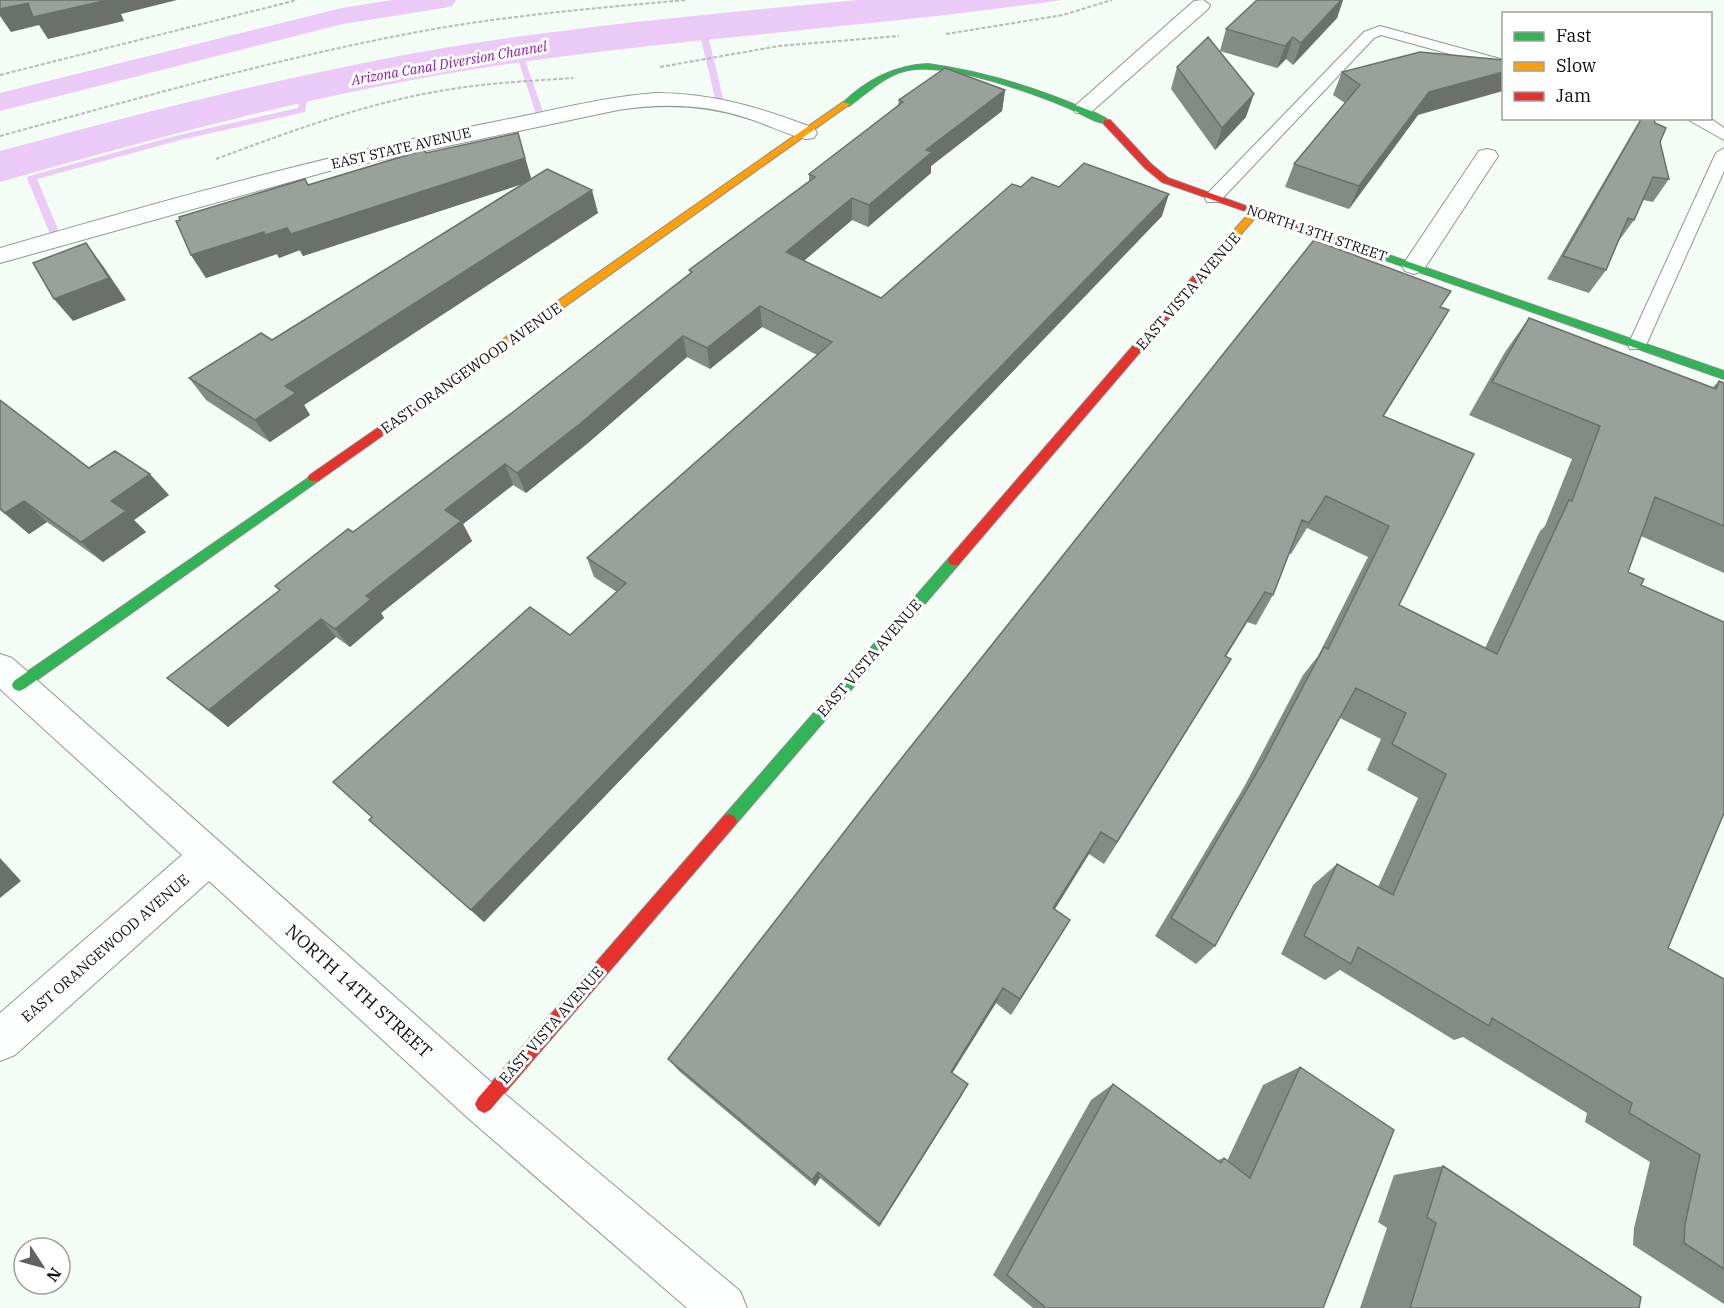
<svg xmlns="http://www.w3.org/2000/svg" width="1724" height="1308" font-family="'IBM Plex Serif',serif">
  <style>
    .water { fill: #eccaf7 }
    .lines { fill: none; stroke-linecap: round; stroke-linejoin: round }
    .stream { fill: #eccaf7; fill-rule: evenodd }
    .canal { fill: #eccaf7; fill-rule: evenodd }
    .lane-casing { stroke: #929693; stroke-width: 2 }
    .street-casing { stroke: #929693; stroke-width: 2 }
    .fast-casing { stroke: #898c8a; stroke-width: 2 }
    .slow-casing { stroke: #898c8a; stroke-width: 2 }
    .jam-casing { stroke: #898c8a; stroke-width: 2 }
    .path { stroke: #b8b9b8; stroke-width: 2; stroke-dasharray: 4 2; stroke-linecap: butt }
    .lane { fill: #fdfffe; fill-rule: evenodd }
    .street { fill: #fdfffe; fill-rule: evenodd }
    .fast { fill: #30b455; fill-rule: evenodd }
    .slow { fill: #ff9f0a; fill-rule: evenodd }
    .jam { fill: #e5322d; fill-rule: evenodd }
    .wall { fill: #848a84 }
    .shaded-wall { fill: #6c706c }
    .building { fill: #9aa09a; stroke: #6c706c; stroke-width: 1.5 }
    .labels { text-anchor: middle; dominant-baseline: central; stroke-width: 6; stroke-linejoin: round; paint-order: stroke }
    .far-water-label { font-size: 14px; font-style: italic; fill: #8e15a4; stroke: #fff }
    .far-street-label { font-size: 14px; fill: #0f0f0f; stroke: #fff }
    .street-label { font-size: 15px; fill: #0f0f0f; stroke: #fff }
    .near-street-label { font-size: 18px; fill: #0f0f0f; stroke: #fff }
  </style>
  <rect width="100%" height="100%" fill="#f4fcf6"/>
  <path class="water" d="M858,0H1062C876,27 688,37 502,65C331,90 165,135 0,182V151C148,111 297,73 449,47C585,25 721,13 858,0Z"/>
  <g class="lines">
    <path class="stream" d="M702,25L706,27L724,102L720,105L716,102L698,27Z
      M514,47L521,49L546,120L545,122L538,120Z
      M302,87L309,89L305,112L184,139L37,179L62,239L57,242L52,239L27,178L29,176L179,135L298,108Z"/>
    <path class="canal" d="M392,0H456L452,6L443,8L343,24L0,111V93L342,8Z"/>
    <g class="lane-casing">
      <path id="lane" d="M1380,26L1504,60V69L1381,35L1374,38L1219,202H1207L1205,198L1207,194L1364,32Z
        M1685,118H1710L1724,128V140Z
        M1724,148V171L1646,345L1644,349H1630L1628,345L1716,153Z"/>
    </g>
    <g class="street-casing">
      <path id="street" d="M1203,0L1210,5L1208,9L1090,113H1076L1073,109L1076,105L1194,1Z
        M656,93C712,93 762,108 814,128L817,133L814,138L806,139C787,135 769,125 750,119C706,104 663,103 618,110L329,171L0,263V248C165,200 330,154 499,121C551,111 603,97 656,93Z
        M1487,149L1495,151L1498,156L1426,266L1423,271L1414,274L1405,271L1402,266L1479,151Z
        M0,654L12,658L499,1089L740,1291L747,1308H687L469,1119L209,881L15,1055L0,1061V1013L182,855L0,689Z"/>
    </g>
    <g class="fast-casing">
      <path id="fast" d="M928,64C980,71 1030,86 1078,106C1089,110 1102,115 1111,122C1103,128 1079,112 1069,108C1030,92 949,62 908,70C886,74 867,93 849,106L842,104C865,81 895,65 928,64Z
        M1328,234L1724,371V379L1325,239V235Z
        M314,474L318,475L320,478L318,481L24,689L19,691L14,689L12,685L14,681Z
        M954,556L958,557L960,561L958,565L734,826L729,828L724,826L721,821L724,816L950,557Z"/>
    </g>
    <g class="slow-casing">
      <path id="slow" d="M843,102L850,104L474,371H466V365Z
        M1252,210L1260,212L1205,276H1197V272Z"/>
    </g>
    <g class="jam-casing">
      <path id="jam" d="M1104,120H1110L1151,164L1168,178L1333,237L1325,239L1162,182L1145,168L1104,124Z
        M1201,271L1206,274L1205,276L958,565H950L948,561L950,557L1197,272Z
        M470,364L475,368L474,371L318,481H310L308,478L310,475Z
        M729,814L734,816L737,821L734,826L490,1110L484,1113L478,1110L475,1104L478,1098L724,816Z"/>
    </g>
    <path class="path" d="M946,34L1063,15L1112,0
      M660,67L779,46L899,36
      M0,75L297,0
      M0,136C140,98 281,57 423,31C510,15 598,8 685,0
      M216,159C289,132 363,104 440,91C484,83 529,81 573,78"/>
    <use href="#lane" class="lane"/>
    <use href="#street" class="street"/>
    <use href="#fast" class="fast"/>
    <use href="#slow" class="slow"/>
    <use href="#jam" class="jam"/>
  </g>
  <path class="wall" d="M1341,0H1343L1337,18L1293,65L1286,59L1277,68L1220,51L1226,29Z
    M1177,67L1246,117L1215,150L1171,89Z
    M1342,72L1418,115L1349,209L1285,187L1294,164L1345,103L1333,95Z
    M1005,90L1002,111L931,166V173L868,227L852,220L804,261L881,298L1021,187H1059L1162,216L484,922L385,834L369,820L372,817L333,782L570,635L617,592L594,577L587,558L817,355L762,327L710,369L687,357L588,443L526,493L513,485L463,524L472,541L381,613L384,618L350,647L336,637L228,727L167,678L279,591L275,586L353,532L513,412L690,273L689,270L809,181V174L898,105L899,100Z
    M1641,118H1654L1669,179L1653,202L1643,200L1634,220L1618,242L1606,270L1589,293L1547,279Z
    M426,153L532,179L598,213L304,405L310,415L270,442L206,400L189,378L272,340L524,183L303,256L300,250L279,258L277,254L206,278L191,255L308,185Z
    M1441,307L1449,310L1384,416L1399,605L1485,648L1540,531L1545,526L1572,459L1469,415L1505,352L1529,318L1712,388L1719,381L1724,383V573L1641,536L1628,572L1641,585L1668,948L1724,979V1304L1633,1245L1634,1228L1650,1162L1585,1122L1587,1113L1463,1037L1454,1040L1340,970L1325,980L1281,954L1313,885L1337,864L1378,887L1418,798L1367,770L1381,739L1340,718L1215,946L1196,964L1155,936L1244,787L1303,675L1318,656L1368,557L1307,528L1291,554H1289L1273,595L1256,625L1247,622L1226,656L1214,687L1104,864L1089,854L1055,909L1059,938L1011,1015L996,1003L952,1073L962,1095L879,1227L820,1178L815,1186L679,1071L668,1059Z
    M0,400L89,468L169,495L134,520L146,532L103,562L47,522L29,534L0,510Z
    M1300,1067L1323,1308H1033L993,1275L1091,1100L1113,1084L1218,1160L1224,1158L1227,1161L1263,1085Z
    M1443,1166L1639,1308H1360L1387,1228L1378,1222L1394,1175Z"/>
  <path class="shaded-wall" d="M108,0H177L121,14L124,21L48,39L39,25L11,32L0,16V9L28,3Z
    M1341,0H1343L1337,18L1293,65L1301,43Z
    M1293,37L1286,59L1277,68L1285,46Z
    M1503,72V91L1418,115L1349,209L1359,186L1429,92Z
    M1005,90L1002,111L931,166V173L868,227L869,205L926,150Z
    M1254,94L1246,117L1215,150L1222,128Z
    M518,133L532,181L303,256L291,234Z
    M592,190L598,213L304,405L310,415L270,442L255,420L285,386Z
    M1169,194L1162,216L484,922L471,910Z
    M852,198V220L788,274L786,252Z
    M287,228L300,250L279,258L277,254L206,278L191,255L264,232Z
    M86,243L103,266L126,300L73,321L54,299Z
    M760,306L762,327L710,369L707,348Z
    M683,336L687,357L588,443L526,493L517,473Z
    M505,464L513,485L463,524L472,541L381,613L384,618L350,647L335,629L445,510Z
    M150,474L169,495L134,520L146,532L103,562L81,542L111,501Z
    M24,501L47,522L29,534L5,513Z
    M1265,592L1247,622L1209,684L1225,656Z
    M321,619L336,637L228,727L209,710Z
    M1231,659L1214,687L1104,864L1117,842Z
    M1101,832L1089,854L1043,928L1053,908Z
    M0,858L21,881L0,898Z
    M1070,920L1059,938L1011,1015L1020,999Z
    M1003,988L996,1003L946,1083L951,1072Z
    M968,1084L962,1095L879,1227L880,1224Z
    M818,1172L820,1178L815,1186L812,1180Z"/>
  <path class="building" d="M0,0H108L33,17L28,3L0,9Z
    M1257,0H1341L1301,43L1293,37L1285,46L1226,29Z
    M1208,37L1254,94L1222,128L1177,67Z
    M1420,52L1503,60V72L1429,92L1359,186L1294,164L1360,85L1342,72Z
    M945,68L1005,90L926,150L932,152L869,205L852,198L786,252L881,298L1012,184L1021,187L1032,177L1059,187L1084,163L1169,194L471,910L369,820L372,817L333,782L530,607L570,635L626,583L587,558L832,342L760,306L707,348L683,336L581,423L517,473L505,464L445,510L461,521L366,596L371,599L335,629L321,619L209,710L167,678L280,590L275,586L348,529L353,532L513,412L692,272L689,270L815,177L809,174L903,102L899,100Z
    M1642,118H1654L1655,123L1666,128L1660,142L1669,179L1653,177L1634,220L1628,218L1606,270L1563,256Z
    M518,133L525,158L291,234L287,228L265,235L264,232L191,255L176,221L180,220L179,217L305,179L308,185L424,150L426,153Z
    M547,169L592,190L285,386L296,393L255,420L189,378L261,333L272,340Z
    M1314,240L1451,291L1440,307L1449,310L1383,416L1474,454L1399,605L1497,654L1569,500L1572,501L1600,426L1492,382L1529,318L1716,389L1719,381L1724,383V526L1655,497L1628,572L1644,579L1641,585L1724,622V813L1668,948L1724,979V1269L1684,1243L1685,1224L1700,1155L1629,1113L1632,1103L1492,1018L1489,1026L1358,947L1351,964L1304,936L1337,864L1393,895L1446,774L1392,744L1406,713L1356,688L1215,946L1171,918L1263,762L1324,647L1328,649L1389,526L1326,496L1309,523L1302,520L1273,595L1265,592L1225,656L1231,659L1117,842L1101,832L1053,908L1070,920L1020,999L1003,988L951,1072L968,1084L880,1224L818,1172L812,1180L668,1059L897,764Z
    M86,243L109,278L54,299L33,263Z
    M0,400L89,468L115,451L150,474L111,501L126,511L81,542L24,501L5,513L0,508Z
    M1300,1067L1394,1130L1323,1308H1046L1007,1275L1113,1084L1221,1163L1224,1158L1250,1178Z
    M1443,1166L1641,1297L1639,1308H1410L1436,1223L1427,1217Z"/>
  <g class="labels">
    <g class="far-water-label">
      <text transform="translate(449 63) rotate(-10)">Arizona Canal Diversion Channel</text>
    </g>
    <g class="far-street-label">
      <text transform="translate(401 148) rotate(-13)">EAST STATE AVENUE</text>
      <text transform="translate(1317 233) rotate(19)">NORTH 13TH STREET</text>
    </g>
    <g class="street-label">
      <text transform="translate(1188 291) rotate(-49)">EAST VISTA AVENUE</text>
      <text transform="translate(471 368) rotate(-35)">EAST ORANGEWOOD AVENUE</text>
      <text transform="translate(869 658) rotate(-49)">EAST VISTA AVENUE</text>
      <text transform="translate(105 948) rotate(-41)">EAST ORANGEWOOD AVENUE</text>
      <text transform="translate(551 1025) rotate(-49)">EAST VISTA AVENUE</text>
    </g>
    <g class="near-street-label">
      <text transform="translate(359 991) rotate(42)">NORTH 14TH STREET</text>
    </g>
  </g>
  <rect x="1502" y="12" width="210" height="108" fill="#ffffff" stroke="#9f9f9f" stroke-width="1.5"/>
  <rect x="1514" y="32" width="30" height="9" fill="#30b455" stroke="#9f9f9f" stroke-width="1.5"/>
  <text x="1556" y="42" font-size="18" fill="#0f0f0f">Fast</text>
  <rect x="1514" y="62" width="30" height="9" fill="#ff9f0a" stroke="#9f9f9f" stroke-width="1.5"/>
  <text x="1556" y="72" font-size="18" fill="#0f0f0f">Slow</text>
  <rect x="1514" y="92" width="30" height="9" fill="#e5322d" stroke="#9f9f9f" stroke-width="1.5"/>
  <text x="1556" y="102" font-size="18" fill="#0f0f0f">Jam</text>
  <g transform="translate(42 1266) rotate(126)"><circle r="28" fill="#ffffff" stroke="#9f9f9f" stroke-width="1.5"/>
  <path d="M0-4.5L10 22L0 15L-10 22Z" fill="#5f6260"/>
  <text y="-9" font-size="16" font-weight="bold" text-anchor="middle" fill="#0f0f0f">N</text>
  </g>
</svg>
